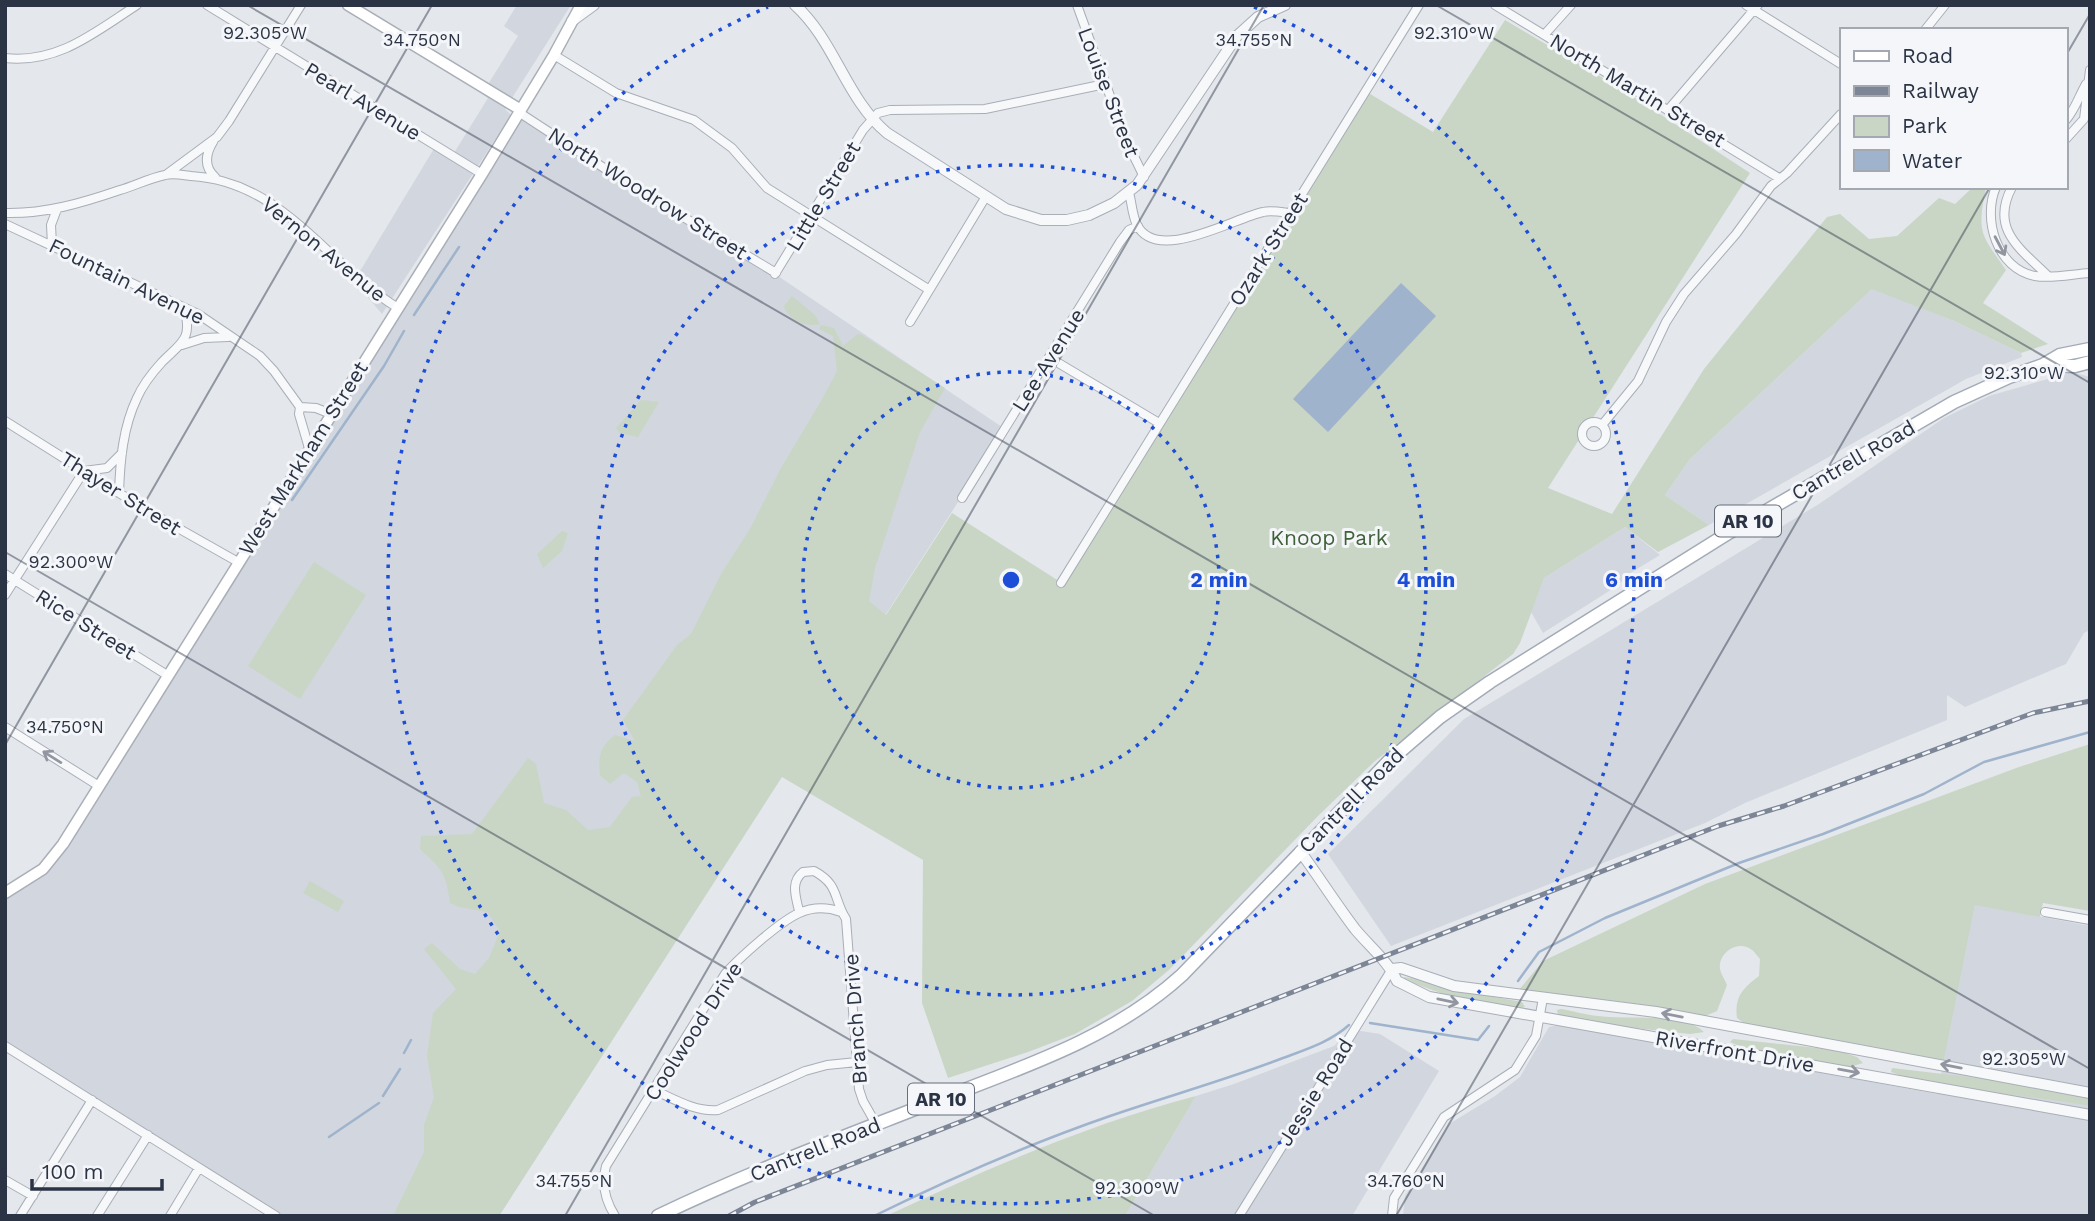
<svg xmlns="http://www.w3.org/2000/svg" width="2095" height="1221" font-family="'Work Sans',sans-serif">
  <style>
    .built { fill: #d2d6de }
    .green { fill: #c9d6c5 }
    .water { fill: #9fb4cc }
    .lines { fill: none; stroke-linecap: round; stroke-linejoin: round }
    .stream { stroke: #9fb4cc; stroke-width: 2.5 }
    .minor-casing { stroke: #a9aeb7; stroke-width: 10 }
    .tertiary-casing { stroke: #a9aeb7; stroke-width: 12 }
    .secondary-casing { stroke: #a9aeb7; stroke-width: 13 }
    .primary-casing { stroke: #a3abb8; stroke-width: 15 }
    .minor { stroke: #f7f8fa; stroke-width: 8 }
    .tertiary { stroke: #f7f8fa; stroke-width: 10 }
    .secondary { stroke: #fff; stroke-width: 10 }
    .primary { stroke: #fff; stroke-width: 12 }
    .rail-casing { stroke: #7d8696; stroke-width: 5 }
    .rail { stroke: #f4f6f9; stroke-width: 2.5; stroke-dasharray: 8; stroke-linecap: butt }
    .oneway { stroke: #9196a0 }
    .ticks { fill: none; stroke: #2b3445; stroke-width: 2; stroke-opacity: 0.45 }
    .ring { fill: none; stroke: #1d4ed8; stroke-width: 3.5; stroke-dasharray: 3.5 7 }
    .labels { text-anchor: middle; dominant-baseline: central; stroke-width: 6; stroke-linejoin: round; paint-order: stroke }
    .shield { fill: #f4f6f9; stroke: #676e7b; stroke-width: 2 }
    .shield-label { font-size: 19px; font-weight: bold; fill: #2b3445 }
    .street-label { font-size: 21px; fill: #2b3445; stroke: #f4f6f9 }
    .park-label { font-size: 21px; fill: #3f6138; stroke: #f4f6f9 }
    .ticks-label { font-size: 18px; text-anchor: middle; fill: #2b3445; stroke: #f4f6f9; stroke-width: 6; stroke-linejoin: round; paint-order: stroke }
    .centre { fill: #1d4ed8; stroke: #f4f6f9; stroke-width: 3.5 }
    .ring-label { font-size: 21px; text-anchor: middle; font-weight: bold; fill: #1d4ed8; stroke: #f4f6f9; stroke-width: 6; stroke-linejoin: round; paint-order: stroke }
  </style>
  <rect width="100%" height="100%" fill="#e4e7ec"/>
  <path class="built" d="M517,5H571L505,109L511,115L382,314L354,281L438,142L454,153L488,98L482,94L518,36L504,26Z
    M521,110L601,167L775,274L1005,429L499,1216H276L5,1046V893L43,869Z
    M1873,288L1954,321L2021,353L2022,357L1966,379L1709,525L1665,495L1690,459Z
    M2072,372L2090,377V630L2084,633L2066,664L1965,707L1947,695V720L1745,803L1705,823L1391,946L1328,854L1464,719L1819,504L1944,418L1989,396Z
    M1625,527L1660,555L1632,572L1617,586L1543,633L1531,612L1544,578Z
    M1975,904L2090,926V1216H1403L1405,1196L1449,1124L1495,1096L1520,1077L1549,1027L1558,1025L1937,1094Z
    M1361,1031L1380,1034L1439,1071L1352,1216H1125L1196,1096L1234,1084L1334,1046L1348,1032Z"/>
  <path class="green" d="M1505,20L1623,90L1750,173L1548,488L1612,514L1704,369L1827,217L1840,214L1869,239L1897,236L1939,198L1955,204L1973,187H1986C1977,233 1980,233 2006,270L1983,303L2048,344L2021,353L1954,321L1872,289L1690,459L1665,495L1709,525L1658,552L1625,527L1544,578L1520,643L1513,654L1375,761L1318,816L1170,969L1132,1001L1075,1034L1028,1052L948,1078L922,1003L923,860L782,777L499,1216H393L424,1152V1125L434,1097L427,1056L433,1013L456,989L424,949L432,943L460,969L475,974L489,958L500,931L487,912L459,907L450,903C446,872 442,870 420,849L421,836L472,834L528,758L536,764L544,803L566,810L588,830L610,827L632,797L641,796L637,782L624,773L610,784L600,775C598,757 600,746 615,735L635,741L623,720L677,645L691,634L721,574L750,529L781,468L821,401L837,371L833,336L819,329L821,325L834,328L843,346L858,334L862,335L945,388L920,432L875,568L869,601L886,615L952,513L1062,583L1362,89L1433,132Z
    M792,296L815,315L820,324C807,328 787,320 784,306Z
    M641,400L659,402L638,437L620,433L616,428Z
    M562,531L568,533L562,551L543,568L537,554Z
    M314,562L366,595L300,699L248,666Z
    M2090,744V911L2043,903L2040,917L1975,905L1944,1060L1744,1023L1737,1018C1734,997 1743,988 1759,976L1760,959C1757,956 1755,952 1752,950C1739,939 1718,952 1720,969C1721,974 1725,980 1727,985L1717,1011L1703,1017L1624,1002L1518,991L1543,961L1705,884L2019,767Z
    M310,881L344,901L338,912L303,893Z
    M1404,977L1418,979L1441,987L1522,1002L1525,1007L1519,1009L1446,995L1405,980Z
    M1561,1009C1573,1011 1586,1015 1598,1016C1625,1020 1685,1012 1704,1032L1690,1034L1616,1026L1558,1015L1557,1010Z
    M1733,1039L1836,1050L1857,1057L1863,1063L1850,1067C1817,1061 1758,1056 1730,1042Z
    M1892,1068L2003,1081L2090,1097V1106C2041,1097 1992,1094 1944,1084C1926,1081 1908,1079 1891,1072Z
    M1196,1096L1125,1216H886C986,1169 1089,1124 1196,1096Z"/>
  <path class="water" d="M1401,283L1436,316L1328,432L1293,399Z"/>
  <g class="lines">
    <path class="stream" d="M414,315L459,247
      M292,500L384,366L404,331
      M1518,981L1539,952L1605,918L1739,863L1823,834L1924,794L1984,762L2090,732
      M1370,1023L1478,1040L1489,1026
      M404,1053L411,1040
      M383,1096L400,1069
      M329,1137L379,1103
      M874,1216C951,1178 1029,1144 1110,1116C1168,1096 1226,1080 1283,1058C1307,1049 1330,1042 1349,1025"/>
    <g class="minor-casing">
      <path id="minor" d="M207,5L482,174
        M1077,5L1126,140L1144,177
        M1495,5L1779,178
        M1746,5L1841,64
        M1925,30L1945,5
        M1545,34L1571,5
        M554,55L616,93L694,120L732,148L767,188L928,289
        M5,58C58,64 95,32 137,5
        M1668,110L1758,5
        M520,113L627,183L776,273
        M2065,121C2075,110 2079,96 2086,84
        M2065,140L2084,119L2090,70
        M213,142C205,155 204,167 215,177
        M167,174L217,137L229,121L301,5
        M1996,187C1982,219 1997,269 2035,276C2052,279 2073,274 2090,273
        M2012,187C1989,230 2022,250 2048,276
        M1129,193C1132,203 1132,215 1137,225C1157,264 1234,218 1263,212C1271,210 1281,212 1290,213
        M5,213C45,214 82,203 120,190C134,186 150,178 165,175C173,173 183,175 191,176C283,181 326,264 398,308
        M5,224L198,314L260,356L274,371L300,407L299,414L309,448
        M52,245L51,225L57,209
        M775,274L863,130L878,113L890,110L985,109L1105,84
        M910,322L985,198
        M182,345L204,338L228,337
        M1050,358L1159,423
        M300,407L316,408L331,414
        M5,421L146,510L238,562
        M1582 434a12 12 0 1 1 24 0a12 12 0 1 1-24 0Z
        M1602,425L1638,381L1666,322L1684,294L1736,234L1771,186L1787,173L1841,114
        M119,493C120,461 123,427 137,398C143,384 152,373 162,362C182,342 193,339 184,308
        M962,498L1120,242L1129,230L1138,226
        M5,574L167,675
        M1061,583L1419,5
        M5,595L84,471L107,468L122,453
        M5,727L99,786
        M799,911C796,897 790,882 803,872L814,871C840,885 833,899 846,919L859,1089L863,1101L876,1124
        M2045,912L2090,920
        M5,1046L276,1216
        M654,1090C674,1099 695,1112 718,1110L805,1071L827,1065L857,1062
        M5,1180L33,1196
        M20,1216L92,1100
        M97,1216L148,1135
        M170,1216L199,1168
        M615,1216C605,1200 601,1184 606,1166L725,974C736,961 748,951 762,939C786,919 808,900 841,912
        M1239,1216L1392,969
        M1392,1216L1394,1198L1444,1117L1515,1070L1536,1036L1543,998"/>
    </g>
    <g class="tertiary-casing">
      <path id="tertiary" d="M795,5C835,41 846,99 887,133L1006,209L1041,220H1067L1089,215L1114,203L1137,185L1237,36L1258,17L1285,5
        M572,21L594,5
        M1300,851C1319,877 1336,904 1355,929C1369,946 1388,961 1397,981L1429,997L2090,1115
        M1392,969L1401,968L1454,986L1656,1012L2090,1093"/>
    </g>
    <g class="secondary-casing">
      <path id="secondary" d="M348,5L521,110
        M5,893L43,869L63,844L482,174L554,55L581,5"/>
    </g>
    <g class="primary-casing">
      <path id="primary" d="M2043,365L2075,366L2090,362
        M658,1216C749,1172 844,1137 938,1100C1023,1067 1113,1038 1182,975L1389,761L1440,717L1490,682L1730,532L1954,402L2009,377L2043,365L2060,355L2090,349"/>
    </g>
    <use href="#minor" class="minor"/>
    <use href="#tertiary" class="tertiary"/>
    <use href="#secondary" class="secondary"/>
    <use href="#primary" class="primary"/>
    <g class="rail-casing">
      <path id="rail" d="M729,1216L755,1202L1718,826L1784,806L2033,713L2090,701"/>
    </g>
    <use href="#rail" class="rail"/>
  </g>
  <defs><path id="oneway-shaft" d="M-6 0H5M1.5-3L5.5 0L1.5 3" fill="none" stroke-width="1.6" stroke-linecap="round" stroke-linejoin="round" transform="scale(1.75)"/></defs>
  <g class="oneway">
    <use href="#oneway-shaft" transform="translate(2000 246) rotate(62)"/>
    <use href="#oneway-shaft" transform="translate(52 757) rotate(-148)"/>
    <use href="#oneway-shaft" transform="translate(1448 1001) rotate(12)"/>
    <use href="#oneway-shaft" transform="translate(1672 1015) rotate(-169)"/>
    <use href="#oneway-shaft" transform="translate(1951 1066) rotate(-169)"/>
    <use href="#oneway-shaft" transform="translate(1849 1071) rotate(10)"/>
  </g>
  <path class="ticks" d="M247,5L2090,1069M1436,5L2090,383M2065,57L2090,14M5,552L1155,1216M5,745L432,5M565,1216L1264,5M1396,1216L1990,187"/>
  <g class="ring">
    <circle cx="1011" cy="580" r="208"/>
    <circle cx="1011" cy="580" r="415"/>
    <path d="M1254 7A623 623 0 1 1 768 7"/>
  </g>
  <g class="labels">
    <g class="shield">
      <rect x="1715" y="505.5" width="66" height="31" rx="5"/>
      <rect x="908" y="1083.5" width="66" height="31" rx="5"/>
    </g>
    <g class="shield-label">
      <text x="1748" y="521">AR 10</text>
      <text x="941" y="1099">AR 10</text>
    </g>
    <g class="street-label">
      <text transform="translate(1638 90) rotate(31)">North Martin Street</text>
      <text transform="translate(1109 92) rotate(69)">Louise Street</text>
      <text transform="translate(363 101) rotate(31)">Pearl Avenue</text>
      <text transform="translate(648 193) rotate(32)">North Woodrow Street</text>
      <text transform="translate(823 196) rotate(-59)">Little Street</text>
      <text transform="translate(324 249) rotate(39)">Vernon Avenue</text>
      <text transform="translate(1268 249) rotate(-58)">Ozark Street</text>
      <text transform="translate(127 281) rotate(26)">Fountain Avenue</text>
      <text transform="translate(1048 360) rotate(-58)">Lee Avenue</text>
      <text transform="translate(303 458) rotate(-58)">West Markham Street</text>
      <text transform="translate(1853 460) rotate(-30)">Cantrell Road</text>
      <text transform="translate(121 493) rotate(32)">Thayer Street</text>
      <text transform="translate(86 624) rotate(32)">Rice Street</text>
      <text transform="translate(1351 800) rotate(-45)">Cantrell Road</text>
      <text transform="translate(855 1019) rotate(-94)">Branch Drive</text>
      <text transform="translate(693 1031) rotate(-57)">Coolwood Drive</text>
      <text transform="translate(1735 1051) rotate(10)">Riverfront Drive</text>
      <text transform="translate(1315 1092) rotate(-58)">Jessie Road</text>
      <text transform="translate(815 1149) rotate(-22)">Cantrell Road</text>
    </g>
    <g class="park-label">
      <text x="1329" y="537">Knoop Park</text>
    </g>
  </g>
  <g class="ticks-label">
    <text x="265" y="39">92.305°W</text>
    <text x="1454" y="39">92.310°W</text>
    <text x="422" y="46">34.750°N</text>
    <text x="1254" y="46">34.755°N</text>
    <text x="2024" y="379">92.310°W</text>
    <text x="71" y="568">92.300°W</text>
    <text x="65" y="733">34.750°N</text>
    <text x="2024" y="1065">92.305°W</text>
    <text x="574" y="1187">34.755°N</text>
    <text x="1406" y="1187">34.760°N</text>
    <text x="1137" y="1194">92.300°W</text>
  </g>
  <circle cx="1011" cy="580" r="10" class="centre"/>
  <g class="ring-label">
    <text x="1219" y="587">2 min</text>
    <text x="1426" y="587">4 min</text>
    <text x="1634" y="587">6 min</text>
  </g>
  <rect width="2095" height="1221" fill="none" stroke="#2b3445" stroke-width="14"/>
  <rect x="1840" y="28" width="228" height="161" fill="#f4f6f9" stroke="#a4a8b1" stroke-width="2"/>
  <rect x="1854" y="51" width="35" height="10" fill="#ffffff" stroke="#a4a8b1" stroke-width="2"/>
  <text x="1902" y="63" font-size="21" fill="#2b3445">Road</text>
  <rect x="1854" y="86" width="35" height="10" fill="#7d8696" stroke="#a4a8b1" stroke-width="2"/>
  <text x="1902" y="98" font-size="21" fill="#2b3445">Railway</text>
  <rect x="1854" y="116" width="35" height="21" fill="#c9d6c5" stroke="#a4a8b1" stroke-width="2"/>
  <text x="1902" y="133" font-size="21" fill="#2b3445">Park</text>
  <rect x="1854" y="150" width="35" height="21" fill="#9fb4cc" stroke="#a4a8b1" stroke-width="2"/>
  <text x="1902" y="168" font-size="21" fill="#2b3445">Water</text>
  <path d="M32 1179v10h130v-10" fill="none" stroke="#2b3445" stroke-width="3.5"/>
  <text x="42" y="1179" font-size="21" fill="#2b3445" stroke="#f4f6f9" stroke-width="5" paint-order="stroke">100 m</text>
</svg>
